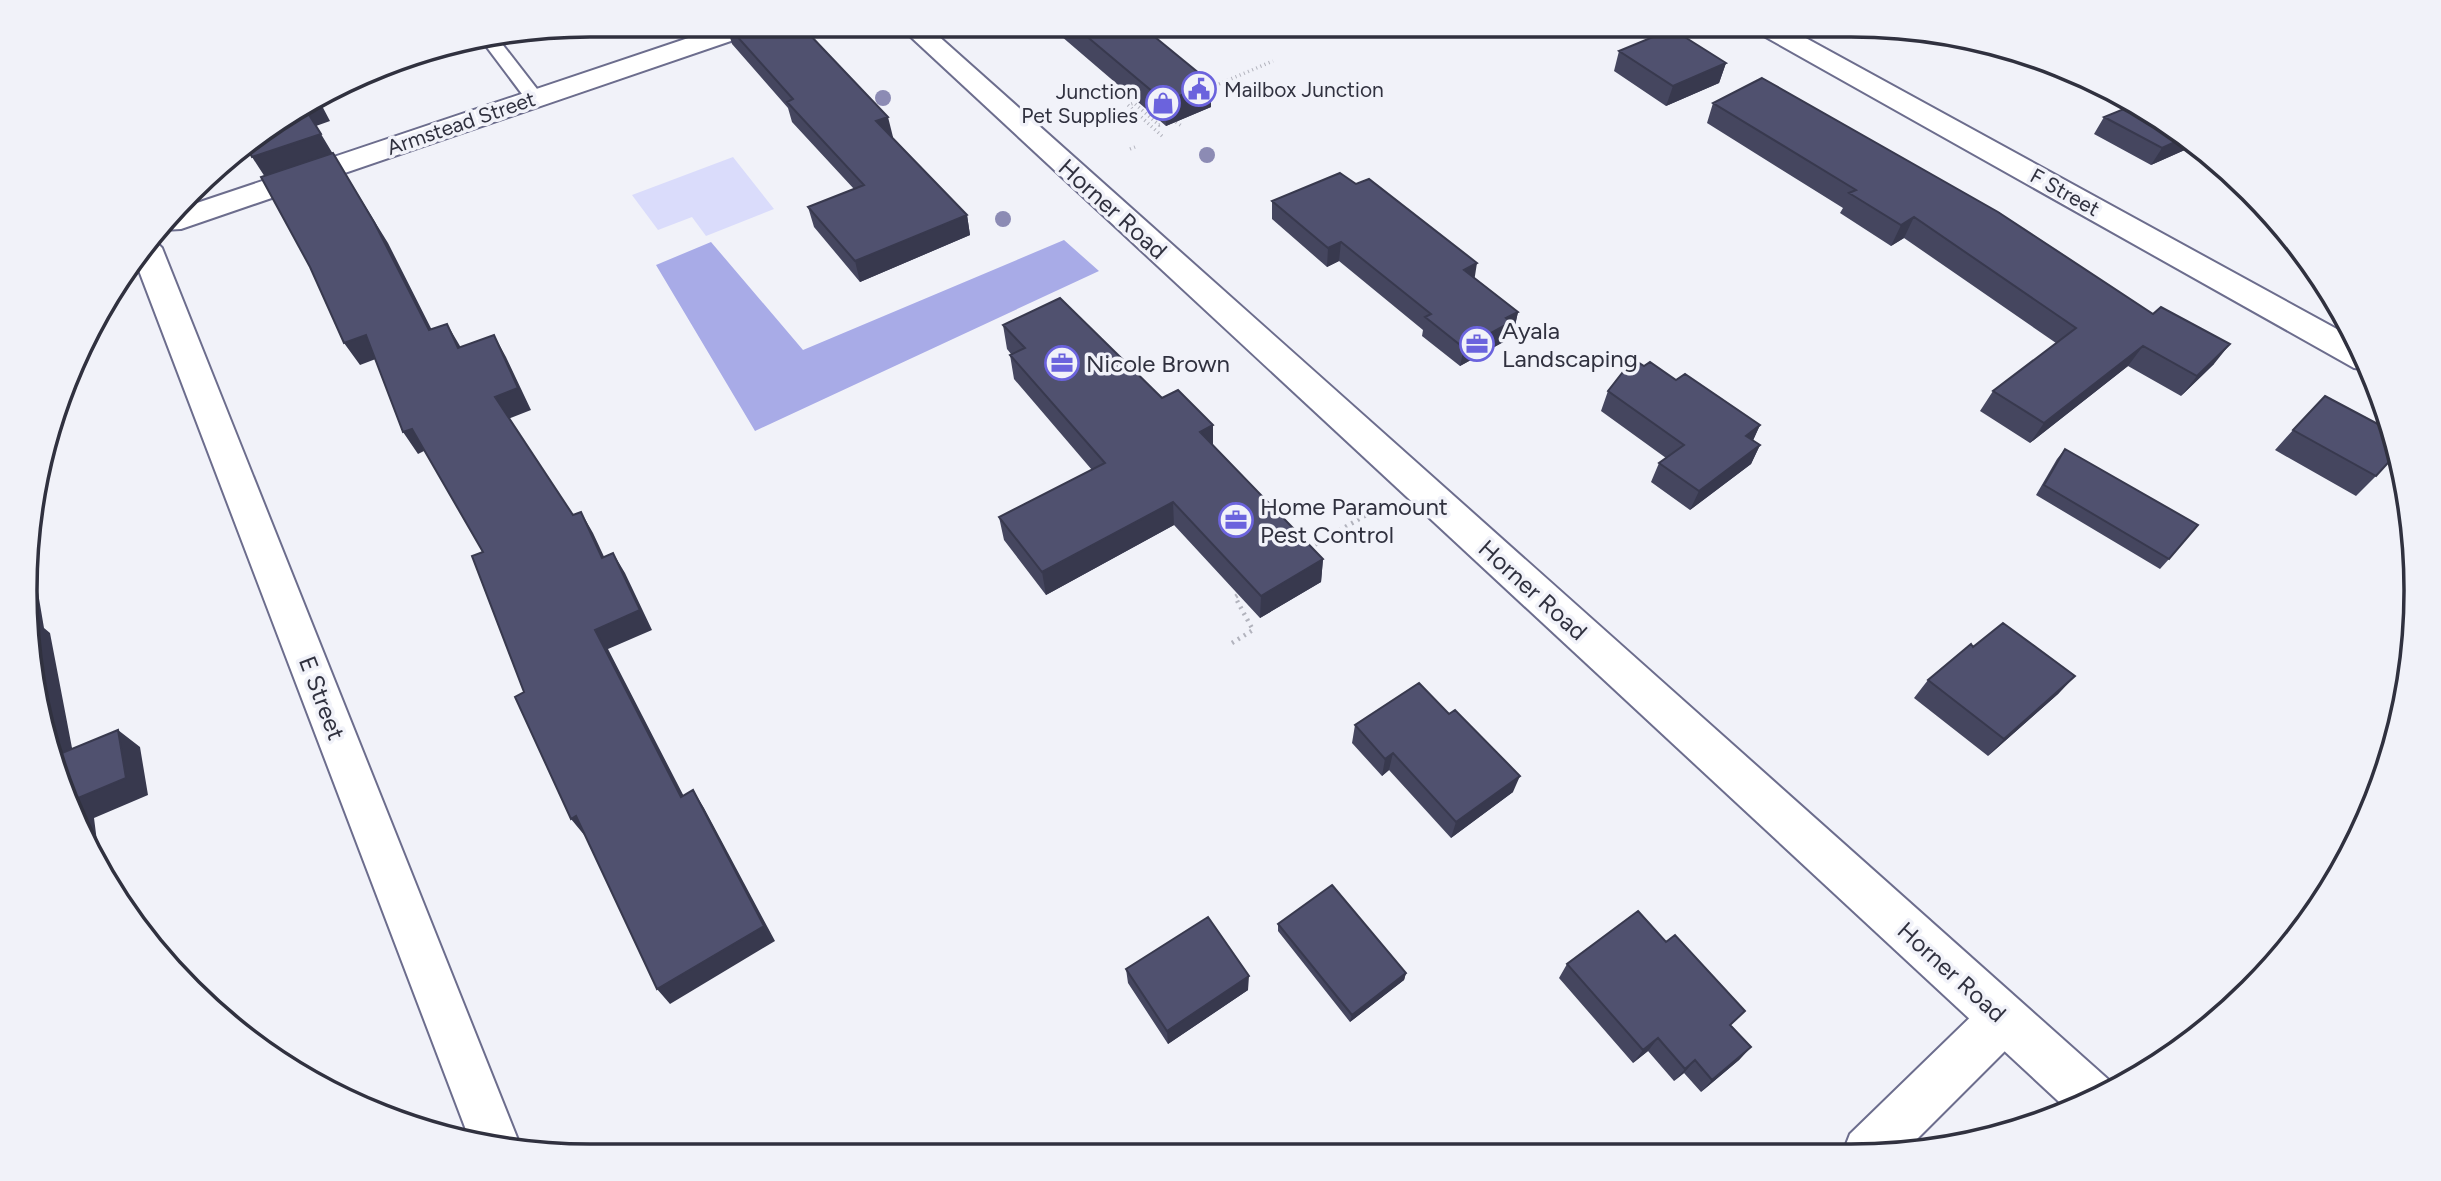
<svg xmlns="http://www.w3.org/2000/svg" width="2441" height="1181" font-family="Figtree,sans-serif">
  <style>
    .green { fill: #dadcfb }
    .forest { fill: #a8abe7 }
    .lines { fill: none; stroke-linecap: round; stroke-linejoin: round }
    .lane-casing { stroke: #6c6d8d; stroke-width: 4 }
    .street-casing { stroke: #6c6d8d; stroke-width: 4 }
    .secondary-casing { stroke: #6c6d8d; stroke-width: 4 }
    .path-far1 { stroke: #b2b3bd; stroke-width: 3.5; stroke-dasharray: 1 3.5; stroke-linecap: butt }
    .path { stroke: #b2b3bd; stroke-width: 4.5; stroke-dasharray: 2 5; stroke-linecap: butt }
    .lane { fill: #fff; fill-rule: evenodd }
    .street { fill: #fff; fill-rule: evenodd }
    .secondary { fill: #fff; fill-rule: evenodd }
    .tree { fill: #8c8bb4 }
    .wall { fill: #45465f }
    .shaded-wall { fill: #38394e }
    .building { fill: #50516f; stroke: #38394e; stroke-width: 2 }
    .labels { text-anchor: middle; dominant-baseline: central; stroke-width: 7; stroke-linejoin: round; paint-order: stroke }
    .far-poi-label { font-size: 21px; fill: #30313f; stroke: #f1f2f9; text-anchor: start }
    .far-street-label { font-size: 21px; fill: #30313f; stroke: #f1f2f9 }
    .street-label { font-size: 24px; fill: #30313f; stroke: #f1f2f9 }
    .poi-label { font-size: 24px; fill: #30313f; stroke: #f1f2f9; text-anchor: start }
    .rim { fill: none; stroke: #30313f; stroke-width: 3.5 }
  </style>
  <rect width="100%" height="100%" fill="#f1f2f9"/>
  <path class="green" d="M733,157L774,209L706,236L692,217L658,230L632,195Z"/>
  <path class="forest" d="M1064,240L1099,271L755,431L656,265L711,242L803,350Z"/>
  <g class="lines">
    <g class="lane-casing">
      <path id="lane" d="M499,40L544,98L542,102H528L483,42Z"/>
    </g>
    <g class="street-casing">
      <path id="street" d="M727,25H764L760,31L181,229L163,230L185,207Z
        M1751,25H1782L2355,339L2371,370L2354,368L1755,31Z
        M154,240L162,248L522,1150L471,1143L135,260Z
        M2003,995L2020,1002L2027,1019L2020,1036L1904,1152H1843L1850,1134L1986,1002Z"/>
    </g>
    <g class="secondary-casing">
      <path id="secondary" d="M898,25H926L2110,1081L2112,1087L2070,1112Z"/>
    </g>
    <path class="path-far1" d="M1219,84L1273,61
      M1176,122L1183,127
      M1162,136L1128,105L1134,103L1159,125L1163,124
      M1130,149L1135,147"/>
    <path class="path" d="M1309,548L1366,515
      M1232,643L1253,630L1235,597L1238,595"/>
    <use href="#lane" class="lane"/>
    <use href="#street" class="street"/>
    <use href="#secondary" class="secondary"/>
  </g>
  <g class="tree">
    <circle cx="883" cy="98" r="8"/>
    <circle cx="1207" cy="155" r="8"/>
    <circle cx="1003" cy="219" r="8"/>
  </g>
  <path class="wall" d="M726,24L893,137H892L967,215L970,235L860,282L814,227L808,207L854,189L792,122L788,108L732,44Z
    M1047,24H1139L1211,107L1166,126Z
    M1619,51L1726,63L1719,83L1666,106L1614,71Z
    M1713,103L2214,364L2181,396L2128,366L2030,443L1980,411L1993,391L2056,343L1904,238L1891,246L1840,213L1843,208L1707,123Z
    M2104,117L2165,120L2196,145L2151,165L2094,134Z
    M1272,201L1475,278L1518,312L1514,330L1508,334L1507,340L1460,366L1422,336L1423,330L1339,261L1327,267L1272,219Z
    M1003,325L1162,398L1213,445L1323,559L1321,582L1260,618L1174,525L1046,595L1004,540L999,517L1092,470L1014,379L1010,355L1011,354L1007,349Z
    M1644,366L1676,380L1760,425L1753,440L1760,445L1751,464L1690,510L1651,482L1659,463L1666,458L1601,411L1608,391Z
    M2293,430L2376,476L2356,496L2275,450Z
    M2065,449L2169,559L2160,569L2036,495L2057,459Z
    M1973,647L2075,676L2058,694L1988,756L1914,698L1928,680Z
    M1355,725L1513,792L1451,838L1389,770L1382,776L1352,743Z
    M1278,924L1406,973L1404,980L1350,1022L1278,931Z
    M1567,964L1732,1026L1751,1047L1739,1060L1701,1092L1684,1073L1674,1081L1648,1051L1633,1063L1559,978Z
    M1126,969L1248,990L1168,1044L1128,983Z"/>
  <path class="shaded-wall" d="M1726,63L1719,83L1666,106L1673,86Z
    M1211,83V107L1166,126L1165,102Z
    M320,102L330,121L316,126L306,110Z
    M888,117L893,137L881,142L876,121Z
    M321,134L333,154L265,177L252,157Z
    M2186,137L2196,145L2151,165L2162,148Z
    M333,154L388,243L443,352L429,330Z
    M967,215L970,235L860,282L855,261Z
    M1914,217L1904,238L1891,246L1901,225Z
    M1341,242L1339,261L1327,267L1328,248Z
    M1477,263L1474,282L1464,270Z
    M1518,312L1514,330L1508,334L1507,340L1460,366L1464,348L1506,318Z
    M447,324L460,346L471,370L458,348Z
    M366,335L381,357L360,365L344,343Z
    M494,335L506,357L531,410L508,419L495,397Z
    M2230,344L2214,364L2181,396L2197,376Z
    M2143,346L2128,366L2030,443L2044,423Z
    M1213,425V449L1200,432Z
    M1760,425L1751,445L1746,436Z
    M412,429L426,450L418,454L403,432Z
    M1760,445L1751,464L1690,510L1699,491Z
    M1173,502L1174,525L1046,595L1042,572Z
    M581,512L593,533L614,578L602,558Z
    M613,553L625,573L652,630L608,649L693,814L681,797L595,630Z
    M1323,559L1321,582L1260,618L1261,596Z
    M33,563L44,628L50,633L77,774L59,760L48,725L30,631Z
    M2075,676L2058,694L1988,756L2004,739Z
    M118,730L140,747L148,795L94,818L100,865L83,841L71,801Z
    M1393,753L1389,770L1382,776L1385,759Z
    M1520,776L1513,792L1451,838L1456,822Z
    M693,790L704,808L775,941L670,1004L657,989Z
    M576,816L585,836L571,819Z
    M132,909L139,914L142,924Z
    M1406,973L1404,980L1350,1022L1352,1015Z
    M1249,976L1248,990L1168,1044L1167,1031Z
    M1658,1038L1648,1051L1633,1063L1643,1050Z
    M1751,1047L1739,1060L1701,1092L1712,1080Z
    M1695,1060L1684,1073L1674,1081L1685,1069Z"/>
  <path class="building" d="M726,24H794L804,36L809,34L888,117L876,121L967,215L855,261L808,207L864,185L787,102L793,99Z
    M1072,24H1139L1211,83L1165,102Z
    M1672,29L1726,63L1673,86L1619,51Z
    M1762,78L1998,212L2153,314L2161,307L2230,344L2197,376L2143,346L2044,423L1993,391L2076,328L1914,217L1901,225L1849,193L1856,190L1713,103Z
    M2136,104L2165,120L2186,137L2162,148L2104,117Z
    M306,110L321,134L252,157L245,143L246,142Z
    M333,153L374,222L429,330L447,324L458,348L494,335L518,388L495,397L573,515L581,512L602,558L613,553L640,610L595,630L681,797L693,790L764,926L657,989L576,816L571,819L515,697L524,692L472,556L483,552L412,429L403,432L366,335L344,343L310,267L261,177Z
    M1340,173L1356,184L1369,179L1477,263L1464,270L1518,312L1506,318L1511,322L1464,348L1425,317L1431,314L1341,242L1328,248L1272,201Z
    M1060,298L1162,398L1178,390L1213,425L1200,432L1323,559L1261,596L1173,502L1042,572L999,517L1105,463L1010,355L1025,348L1003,325Z
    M1633,359L1644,366L1650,362L1676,380L1685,374L1760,425L1746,436L1760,445L1699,491L1659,463L1684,445L1608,391Z
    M2325,396L2391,431L2397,453L2376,476L2293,430Z
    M2065,449L2198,525L2169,559L2044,485Z
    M2003,623L2075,676L2004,739L1928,680L1971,644L1973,647Z
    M30,631L48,725L29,664Z
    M1419,683L1449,714L1455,710L1520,776L1456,822L1393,753L1385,759L1355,725Z
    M118,730L126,778L71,801L57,755Z
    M1332,885L1406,973L1352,1015L1278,924Z
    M1638,911L1666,942L1675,935L1745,1011L1730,1025L1751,1047L1712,1080L1695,1060L1685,1069L1658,1038L1643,1050L1567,964Z
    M1208,917L1249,976L1167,1031L1126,969Z"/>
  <defs>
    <g id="civic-ring" transform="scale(1.75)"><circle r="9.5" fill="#f1f2f9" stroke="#6b63dd" stroke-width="1.5"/><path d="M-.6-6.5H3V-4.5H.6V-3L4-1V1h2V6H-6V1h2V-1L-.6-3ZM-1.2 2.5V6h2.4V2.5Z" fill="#6b63dd"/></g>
    <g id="shop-ring" transform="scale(1.75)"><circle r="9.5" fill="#f1f2f9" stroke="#6b63dd" stroke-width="1.5"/><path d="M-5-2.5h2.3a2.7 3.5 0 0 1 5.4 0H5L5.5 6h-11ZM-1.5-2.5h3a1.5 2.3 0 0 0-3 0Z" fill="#6b63dd"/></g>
    <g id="office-ring" transform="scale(1.75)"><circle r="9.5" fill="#f1f2f9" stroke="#6b63dd" stroke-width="1.5"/><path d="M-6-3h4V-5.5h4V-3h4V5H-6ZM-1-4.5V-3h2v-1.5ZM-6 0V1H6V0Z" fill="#6b63dd"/></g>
  </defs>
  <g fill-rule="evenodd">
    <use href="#civic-ring" x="1199" y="89"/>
    <use href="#shop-ring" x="1163" y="103"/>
    <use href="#office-ring" x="1477" y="344"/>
    <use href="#office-ring" x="1062" y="363"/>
    <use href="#office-ring" x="1236" y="520"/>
  </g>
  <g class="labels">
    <g class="far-poi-label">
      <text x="1224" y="89">Mailbox Junction</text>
      <text x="1138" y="91" text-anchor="end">Junction<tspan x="1138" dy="24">Pet Supplies</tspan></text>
    </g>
    <g class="far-street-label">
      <text transform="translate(461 123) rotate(-19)">Armstead Street</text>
      <text transform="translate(2065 192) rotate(29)">F Street</text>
    </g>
    <g class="street-label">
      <text transform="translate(1113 209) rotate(42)">Horner Road</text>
      <text transform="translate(1533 590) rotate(42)">Horner Road</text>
      <text transform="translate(322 698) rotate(69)">E Street</text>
      <text transform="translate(1952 972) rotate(42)">Horner Road</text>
    </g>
    <g class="poi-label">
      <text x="1502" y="330">Ayala<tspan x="1502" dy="28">Landscaping</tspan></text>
      <text x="1086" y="363">Nicole Brown</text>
      <text x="1260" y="506">Home Paramount<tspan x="1260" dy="28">Pest Control</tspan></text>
    </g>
  </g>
  <path d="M0 0H2441V1181H0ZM590 37H1851A553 553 0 0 1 2404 590V591A553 553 0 0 1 1851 1144H590A553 553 0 0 1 37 591V590A553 553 0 0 1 590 37Z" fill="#f1f2f9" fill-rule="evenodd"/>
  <path class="rim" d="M590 37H1851A553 553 0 0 1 2404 590V591A553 553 0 0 1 1851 1144H590A553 553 0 0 1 37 591V590A553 553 0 0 1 590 37Z"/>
</svg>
